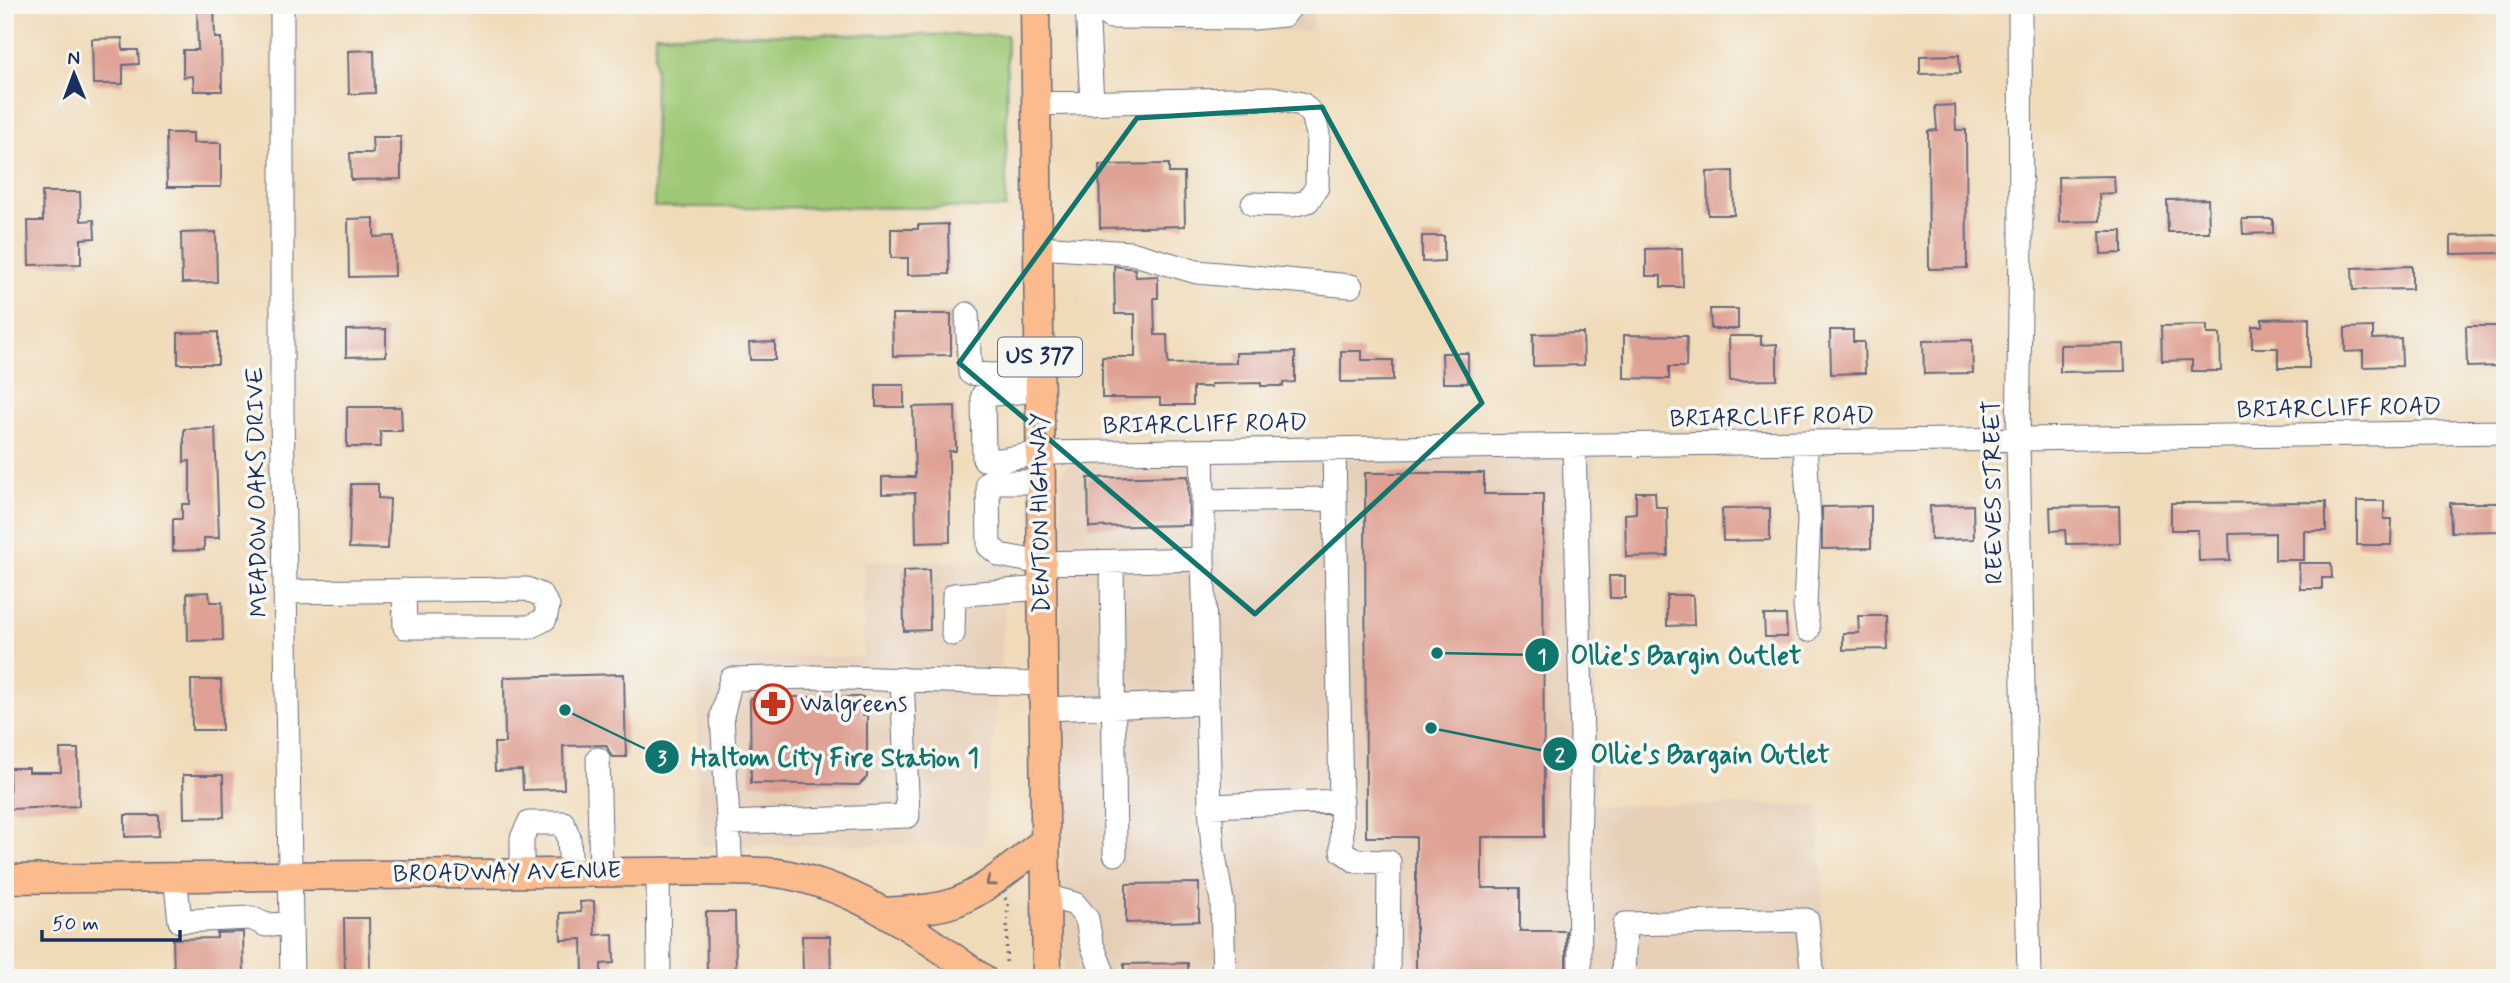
<svg xmlns="http://www.w3.org/2000/svg" width="2510" height="983" font-family="Mynerve,sans-serif">
  <style>
    .built { fill: #e6cfb7 }
    .green { fill: #9ec875; stroke: #5c7c6a; stroke-width: 2 }
    .building { fill: #dfa194 }
    .lines { fill: none; stroke-linecap: round; stroke-linejoin: round }
    .minor-casing { stroke: #666b7e; stroke-width: 25 }
    .major-casing { stroke: #666b7e; stroke-width: 31 }
    .path { stroke: #666b7e; stroke-width: 3.5; stroke-dasharray: 2 5; stroke-linecap: butt }
    .minor { stroke: #fff; stroke-width: 23 }
    .major { stroke: #fbbb8c; stroke-width: 28 }
    .oneway { stroke: #806e73 }
    .marked { fill: none; stroke: #0f766e; stroke-width: 5; stroke-linejoin: round }
    .labels { text-anchor: middle; dominant-baseline: central; stroke-width: 7; stroke-linejoin: round; paint-order: stroke }
    .shield { fill: #f6f6f2; stroke: #5d6b8a; stroke-width: 2 }
    .shield-label { font-size: 23px; font-weight: bold; fill: #1b2f5e }
    .street-label { font-size: 24px; fill: #1b2f5e; stroke: #f6f6f2 }
    .poi-label { font-size: 24px; fill: #1b2f5e; stroke: #f6f6f2; text-anchor: start }
    .leader { fill: none; stroke: #0f766e; stroke-width: 2.5 }
    .callout-dot { fill: #0f766e; stroke: #f6f6f2; stroke-width: 2.5 }
    .mark-label { font-size: 21px; text-anchor: middle; font-weight: bold; fill: #fff }
    .callout-label { font-size: 26px; text-anchor: middle; font-weight: bold; fill: #0f766e; stroke: #f6f6f2; stroke-width: 7; stroke-linejoin: round; paint-order: stroke }
  </style>
  <rect width="100%" height="100%" fill="#f6f6f2"/>
  <filter id="ink" filterUnits="userSpaceOnUse"><feTurbulence type="fractalNoise" baseFrequency=".0143" numOctaves="2"/><feDisplacementMap in="SourceGraphic" scale="14" xChannelSelector="R" yChannelSelector="G"/><feConvolveMatrix kernelMatrix="1 2 1 2 8 2 1 2 1" color-interpolation-filters="sRGB"/></filter>
  <filter id="wash" filterUnits="userSpaceOnUse"><feTurbulence type="fractalNoise" baseFrequency=".00686" numOctaves="4" result="noise"/><feDisplacementMap in="SourceGraphic" scale="28" xChannelSelector="R" yChannelSelector="G"/><feGaussianBlur stdDeviation="1.57" result="paint"/><feColorMatrix in="noise" values="0 0 0 0 0 0 0 0 0 0 0 0 0 0 0 0 0 1.4 0 .05"/><feComposite in="paint" operator="in"/></filter>
  <g filter="url(#wash)">
    <rect width="100%" height="100%" fill="#f0dbb9"/>
    <path class="built" d="M1079,5H1313V31L1079,33Z
      M1595,456L1596,805H1820L1825,978H1064L1061,479L1066,466L1076,462Z
      M864,561L1010,562L983,845H697L698,656L863,657Z"/>
    <path class="green" d="M655,34L1007,35L1006,208L654,207Z"/>
    <g id="blocks">
      <path class="building" d="M197,5H214L215,38H221L222,91H194L193,76L183,77V50H198Z
        M122,38L123,50H138L139,64L123,65V84H93L92,39Z
        M374,50L375,93L349,94L348,51Z
        M1959,55L1960,73L1920,74V56Z
        M1955,105L1956,130H1966L1967,268L1929,269L1928,131L1937,130L1935,106Z
        M166,133H193V143H221V187H167Z
        M372,137H401V179L351,180L350,153H373Z
        M1169,164V173H1184L1185,226L1100,228L1099,165Z
        M1733,171L1734,215H1708L1707,172Z
        M2114,176L2115,193L2099,194L2100,221L2059,222L2058,177Z
        M42,192H80L81,221L94,220L95,238L81,239V264L29,265L28,221H43Z
        M2208,199L2209,232H2168L2167,200Z
        M374,218V237L394,236L395,276L349,277L348,219Z
        M2242,219H2273V233L2243,234Z
        M948,224L949,274L908,275V258H891V229H918V225Z
        M2100,231H2122V253L2101,254Z
        M216,232L217,282L182,283L181,233Z
        M2505,235V253L2451,254V236Z
        M1422,236H1444V261L1422,262Z
        M1682,248L1683,287H1661V276H1646V249Z
        M1114,266L1135,269L1136,277L1158,276V298H1154L1155,335H1167L1168,364L1236,363V353L1295,352V382L1283,383V386H1261V383L1211,384V387H1193V405H1160V398H1102V357H1135V314H1115Z
        M2412,266V289L2353,290L2352,268Z
        M1710,309H1738V329H1711Z
        M892,314H951V355L893,356Z
        M2309,318V368H2278V348H2252V326H2262V319Z
        M2207,325V334H2220L2221,371H2192V360L2162,361L2161,326Z
        M2466,326H2501V366L2467,367Z
        M2373,327V339L2401,338L2402,366L2363,367V351L2345,352V328Z
        M386,329V356L346,357V330Z
        M1830,330H1853V342H1864L1865,373L1831,374Z
        M218,332V364H178V333Z
        M1583,333L1584,365L1533,366V334Z
        M1624,335L1687,336L1686,367H1669V379L1624,378Z
        M1729,336H1761V345L1777,344V380L1730,381Z
        M1972,340L1973,373L1924,374L1923,341Z
        M775,342V360H750L749,343Z
        M2124,344L2125,371L2060,372V345Z
        M1341,351H1362V360H1393V381L1341,382Z
        M1442,353H1468V383H1443Z
        M876,385H904V407H876Z
        M955,406L956,451H949L950,542L916,543L915,493L882,494V477H915L913,407Z
        M347,407H401L402,431H380L381,447H347Z
        M215,428L219,538H204V550L173,551V519H182V504H190V461L184,462V429Z
        M1365,473H1484V494H1543L1544,837H1482V888H1520V931H1566V978H1416V837H1366Z
        M1188,476L1189,525L1089,527L1088,478Z
        M351,484H378V498L390,499L388,549L349,548Z
        M1636,492H1655L1656,507H1667L1668,556L1626,557L1625,514L1636,513Z
        M2357,501H2384V519H2392L2391,545H2357Z
        M2326,502V531H2304V560H2275V533L2229,534L2230,560L2199,561L2198,530H2171V503Z
        M2450,503H2499V531L2451,532Z
        M1973,505L1974,539L1931,540L1930,506Z
        M1871,506V548L1822,549V507Z
        M2119,506L2120,543L2066,544L2065,530L2051,531L2050,507Z
        M1770,508V540L1723,541L1722,509Z
        M2299,563H2331L2332,578H2322V589H2300Z
        M929,570L930,630L904,631L903,571Z
        M1609,576H1625V598H1610Z
        M209,592L210,602H222L223,640L188,641L187,593Z
        M1667,595H1693L1694,625L1667,626Z
        M1764,615H1786L1787,637H1765Z
        M1858,616H1886L1887,649L1843,650V633H1859Z
        M624,674L626,757H612L606,745L563,746L564,789L523,790L522,770L495,771L494,743H505L504,677Z
        M191,680H221L222,730H192Z
        M762,692H786V697H863V716H867V777L859,785L751,783L750,698L762,697Z
        M60,749H78L79,806L10,809L9,768H29V772H61Z
        M183,775H223L224,817L184,818Z
        M125,815H159V836L125,837Z
        M1199,883V921L1126,923V884Z
        M594,901L595,935L613,934L614,963L601,964V973L583,974L582,939L561,940L560,913L581,912L580,902Z
        M706,912H735L736,973H707Z
        M344,918H369L370,976L345,977Z
        M243,932L244,978H174L173,939L217,938V933Z
        M802,936H830L831,974H803Z
        M1188,963V978H1124V964Z"/>
    </g>
  </g>
  <g filter="url(#ink)">
    <use href="#blocks" fill-opacity="0" stroke="#666b7e" stroke-width="2"/>
    <g class="lines">
      <g class="minor-casing">
        <path id="minor" d="M282,5V414L292,978
          M1087,5L1092,103
          M1094,5L1110,17L1254,18L1284,15L1292,5
          M2020,5L2021,244L2018,441L2029,978
          M1036,104L1272,98L1302,104L1313,115L1318,134L1317,187L1308,201L1293,205L1253,204
          M1038,247L1131,253L1197,272L1351,286
          M967,314L970,373L990,375L1040,373
          M1040,390L983,395L984,459L1000,460L1041,453L2505,432
          M1805,443L1809,520L1805,607L1808,630
          M1574,446L1582,736L1579,844L1580,978
          M1334,449L1342,851L1356,861L1389,862L1388,978
          M1202,451L1203,501L1335,499
          M1041,482H988L989,546L1000,555L1042,563L1203,559V501
          M1203,559L1210,806L1342,801
          M1112,562L1115,854
          M285,592L527,589L541,595L548,606L545,619L530,627H405L404,590
          M953,634L954,595L1042,588
          M1044,709L1206,703
          M598,759L601,872
          M1210,806L1213,850L1222,901L1224,978
          M728,823L908,816L902,679
          M731,871L722,716L731,679L813,677L1043,684
          M658,872L659,978
          M522,873V838L529,823H563L569,838L571,873
          M175,877L180,921L251,918L266,925L291,924
          M1046,896L1075,904L1087,919L1091,942L1105,978
          M1623,978L1625,924L1807,920L1813,978"/>
      </g>
      <g class="major-casing">
        <path id="major" d="M1035,5L1047,978
          M5,879L735,871C753,872 772,871 789,875C862,890 922,935 982,978
          M886,912C909,910 934,910 956,902C989,889 1017,862 1045,841"/>
      </g>
      <path class="path" d="M1005,898L1008,902L1006,964"/>
      <use href="#minor" class="minor"/>
      <use href="#major" class="major"/>
    </g>
    <defs><path id="oneway-chevron" d="M-2-3.5L2.5 0L-2 3.5" fill="none" stroke-width="1.6" stroke-linecap="round" stroke-linejoin="round" transform="scale(1.75)"/></defs>
    <use class="oneway" href="#oneway-chevron" transform="translate(990 882) rotate(145)"/>
  </g>
  <path class="marked" d="M1322,107L1482,403L1255,614L959,363L1137,118Z"/>
  <defs>
    <g id="pharmacy-ring" transform="scale(2.0125)"><circle r="9.5" fill="#f6f6f2" stroke="#c8321e" stroke-width="1.5"/><path d="M-2-6h4v4h4v4h-4v4h-4v-4h-4v-4h4Z" fill="#c8321e"/></g>
  </defs>
  <g fill-rule="evenodd">
    <use href="#pharmacy-ring" x="773" y="704"/>
  </g>
  <g class="labels">
    <rect class="shield" x="998" y="337.5" width="84" height="39" rx="5"/>
    <g class="shield-label">
      <text x="1040" y="357">US 377</text>
    </g>
    <g class="street-label">
      <text transform="translate(2339 409) rotate(-1)">BRIARCLIFF ROAD</text>
      <text transform="translate(1772 418) rotate(-1)">BRIARCLIFF ROAD</text>
      <text transform="translate(1205 425) rotate(-1)">BRIARCLIFF ROAD</text>
      <text transform="translate(258 492) rotate(-91)">MEADOW OAKS DRIVE</text>
      <text transform="translate(1994 492) rotate(-91)">REEVES STREET</text>
      <text transform="translate(1041 513) rotate(-91)">DENTON HIGHWAY</text>
      <text transform="translate(507 873) rotate(-1)">BROADWAY AVENUE</text>
    </g>
    <g class="poi-label">
      <text x="800" y="704">Walgreens</text>
    </g>
  </g>
  <path class="leader" d="M1437 653L1542 655M1431 728L1560 754M565 710L662 757"/>
  <g class="callout-dot">
    <circle cx="1437" cy="653" r="7"/>
    <circle cx="1431" cy="728" r="7"/>
    <circle cx="565" cy="710" r="7"/>
    <circle cx="1542" cy="655" r="18"/>
    <circle cx="1560" cy="754" r="18"/>
    <circle cx="662" cy="757" r="18"/>
  </g>
  <g class="mark-label">
    <text x="1542" y="663">1</text>
    <text x="1560" y="762">2</text>
    <text x="662" y="765">3</text>
  </g>
  <g class="callout-label">
    <text x="1686" y="664">Ollie's Bargin Outlet</text>
    <text x="1710" y="763">Ollie's Bargain Outlet</text>
    <text x="835" y="766">Haltom City Fire Station 1</text>
  </g>
  <rect width="2510" height="983" fill="none" stroke="#f6f6f2" stroke-width="28"/>
  <g transform="translate(74 74) rotate(359)" stroke="#f6f6f2" stroke-width="5" paint-order="stroke">
  <path d="M0-5L12 26L0 18L-12 26Z" fill="#1b2f5e"/>
  <text y="-10" font-size="19" font-weight="bold" text-anchor="middle" fill="#1b2f5e">N</text>
  </g>
  <path d="M42 930v10h138v-10" fill="none" stroke="#1b2f5e" stroke-width="3.5"/>
  <text x="52" y="930" font-size="21" fill="#1b2f5e" stroke="#f6f6f2" stroke-width="5" paint-order="stroke">50 m</text>
</svg>
